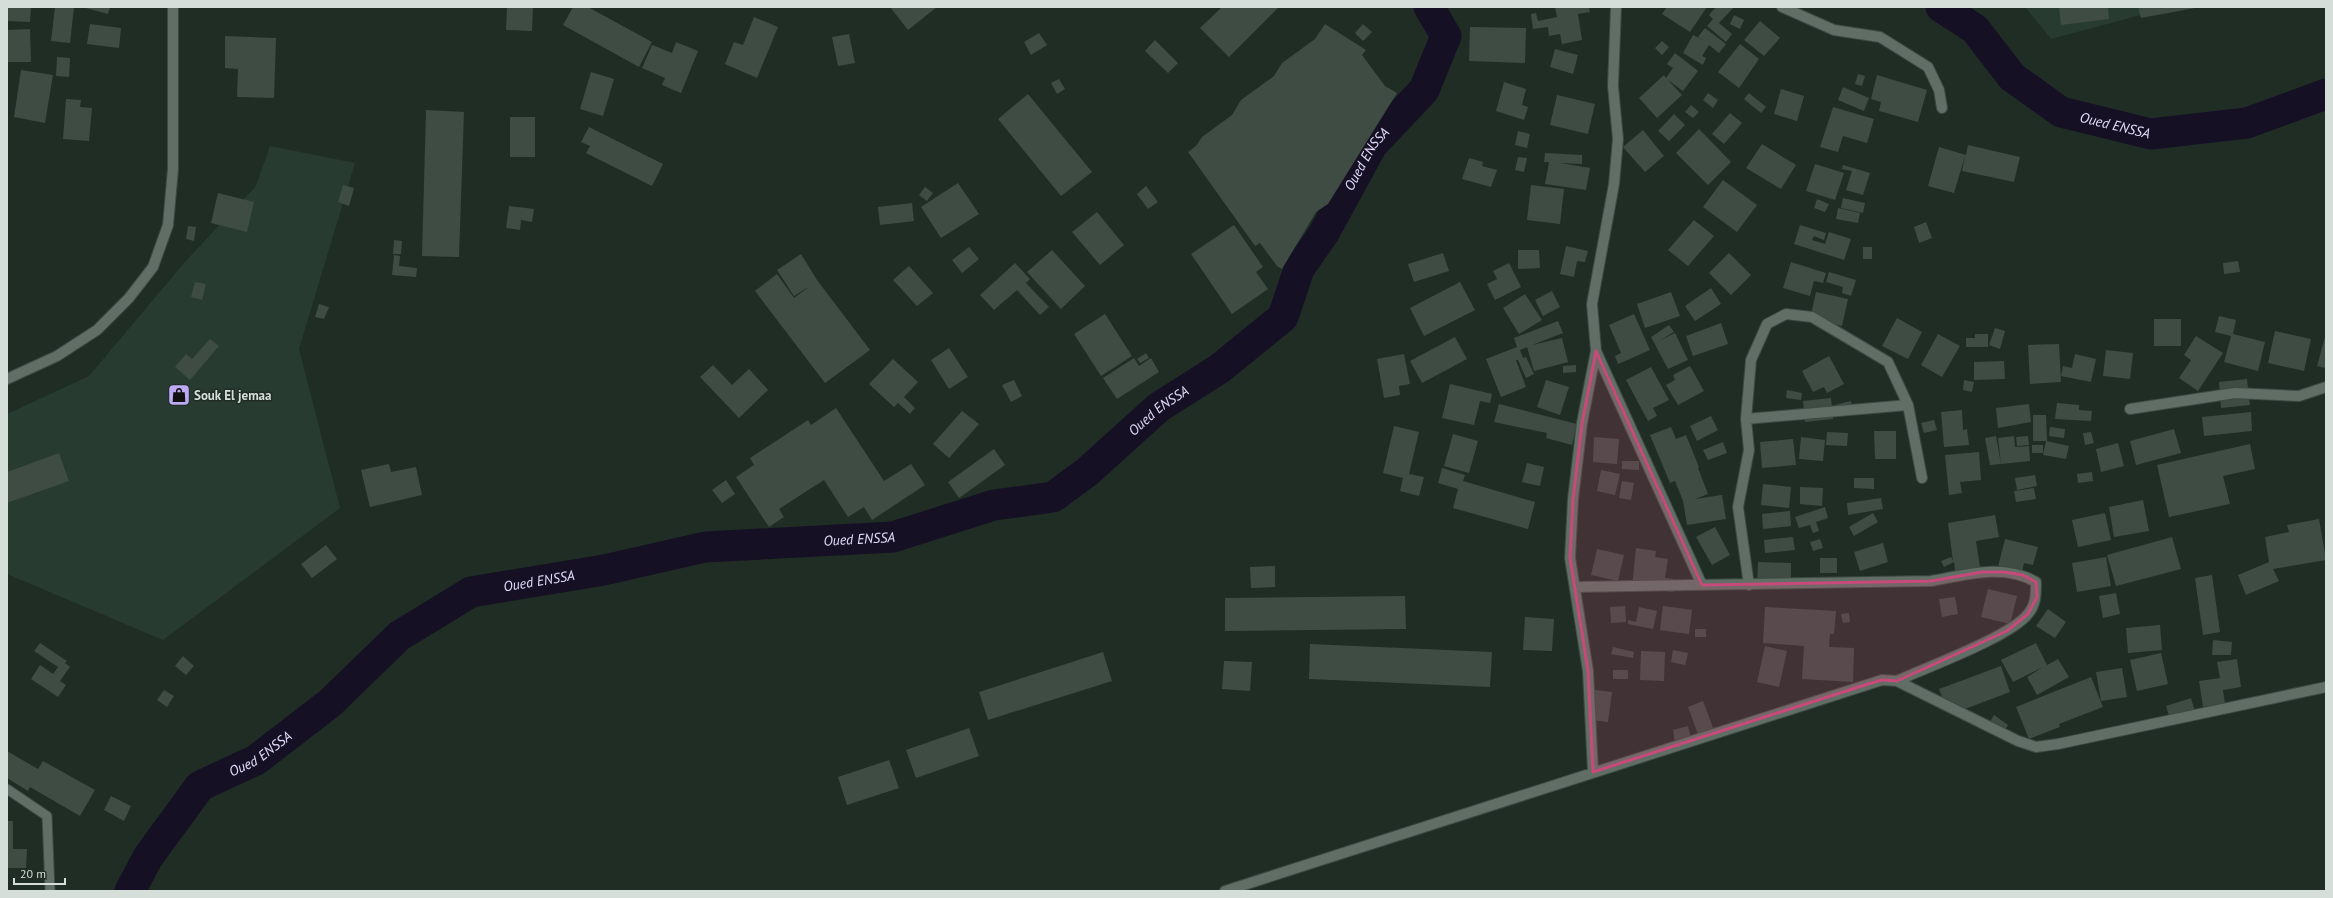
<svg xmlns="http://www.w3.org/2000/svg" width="2333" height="898" font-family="'PT Sans',sans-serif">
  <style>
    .built { fill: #283b30 }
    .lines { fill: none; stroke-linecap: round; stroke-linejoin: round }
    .river { stroke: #161025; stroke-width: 31 }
    .building { fill: #3e4c43 }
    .service-casing { stroke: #3e4943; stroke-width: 11 }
    .minor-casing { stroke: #3e4943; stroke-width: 12 }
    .secondary-casing { stroke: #3e4943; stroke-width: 12 }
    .service { stroke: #606e65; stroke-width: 9 }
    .minor { stroke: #606e65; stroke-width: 10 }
    .secondary { stroke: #606e65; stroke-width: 10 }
    .marked { fill: #c74a7a; fill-opacity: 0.2; stroke: #c74a7a; stroke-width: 3; stroke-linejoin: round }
    .labels { text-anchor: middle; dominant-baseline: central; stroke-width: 3; stroke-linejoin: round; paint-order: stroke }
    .poi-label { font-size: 13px; font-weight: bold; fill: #d6ded9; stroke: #202d25; text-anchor: start }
    .water-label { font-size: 14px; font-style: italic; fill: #e3dcfc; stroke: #202d25 }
  </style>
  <rect width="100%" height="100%" fill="#202d25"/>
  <path class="built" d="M2025,7H2171L2051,39Z
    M270,146L355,163L299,349L340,508L163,640L7,574V414L89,376L184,263L256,186Z"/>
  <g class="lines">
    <g class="river">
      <path id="s1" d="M1941,7L1975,29L2012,77L2061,112L2151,134L2247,123L2326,94"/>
      <path id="s2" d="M130,891L148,857L200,786L256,760L330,703L399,636L471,592L604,570L705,547L893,537L994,505L1053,497L1087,472L1159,407L1219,369L1283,317L1299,269L1324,233L1372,145L1424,90L1446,36L1429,7"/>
    </g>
  </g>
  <path class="building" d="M7,7H31L30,22L7,21Z
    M55,7H74L70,43L51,41Z
    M82,7H110L108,14Z
    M507,7H533L532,31L506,30Z
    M573,7H588L652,42L639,67L563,25Z
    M890,7H937L908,30Z
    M1222,7H1279L1229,57L1200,28Z
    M1555,7H1589L1590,12L1578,14L1582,40L1562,44L1560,34L1549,36L1548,27L1533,29L1531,14L1536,13L1538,21L1557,17Z
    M1667,7H1707L1690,32L1662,14Z
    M1716,7L1733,8L1719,23L1732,34L1726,42L1707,26L1713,19L1709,15Z
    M2059,7H2108L2109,19L2061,25Z
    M2138,7H2195V8L2141,18Z
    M1734,15L1744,20L1740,29L1730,24Z
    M754,17L778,27L757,78L725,64L734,42L743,45Z
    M1760,21L1780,38L1764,56L1744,40Z
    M90,24L121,28L119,48L87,44Z
    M1325,24L1366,50L1362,55L1385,86L1397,93L1328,204L1316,212L1282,269L1277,266L1260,243L1255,246L1188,152L1196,146L1202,137L1232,115L1241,100L1274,76L1282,63L1315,39Z
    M1363,24L1372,32L1363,41L1355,33Z
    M1470,27L1526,28L1525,63L1469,61Z
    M1705,28L1726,44L1719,53L1709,45L1702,56L1706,58L1703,65L1683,53L1693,35L1705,41L1698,37Z
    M30,29L31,62H7V30Z
    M1039,33L1047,45L1031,55L1024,42Z
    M849,34L855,63L838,66L832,37Z
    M225,36L276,38L274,98L237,97L238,69L225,68Z
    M1155,40L1178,63L1168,73L1145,51Z
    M1662,41L1669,47L1662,55L1655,48Z
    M676,42L698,51L681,93L662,85L665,78L642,68L652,45L672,53Z
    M1740,44L1759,59L1739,88L1718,72Z
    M1555,49L1578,55L1573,74L1550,67Z
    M1675,53L1698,71L1683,91L1668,80L1682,95L1657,118L1639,98L1664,75L1666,78L1673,68L1667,64Z
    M57,57L70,58L69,77L56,76Z
    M21,70L53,75L45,123L14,117Z
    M591,72L614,79L603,116L580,109Z
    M1858,74L1865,76L1862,86L1855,84Z
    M1877,75L1927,90L1918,122L1879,111L1881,102L1871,99Z
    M1059,79L1065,89L1057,94L1051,83Z
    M1504,82L1526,89L1522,105L1528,107L1524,120L1496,111Z
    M1843,87L1869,98L1864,111L1838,100Z
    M1781,89L1804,96L1797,121L1774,114Z
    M1708,93L1718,100L1713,108L1703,100Z
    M1749,93L1766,107L1761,113L1744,99Z
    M1028,94L1092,172L1061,196L998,119Z
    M1557,95L1595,104L1588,134L1550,125Z
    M66,99L81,100L80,107L92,108L89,141L63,139Z
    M1691,105L1699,112L1693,118L1685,112Z
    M1833,107L1874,119L1867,143L1843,136L1838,152L1820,147Z
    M426,110L464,112L459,257L422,256Z
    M1730,113L1742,123L1724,144L1712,134Z
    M1674,114L1685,125L1669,141L1658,131Z
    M510,117H535V157H510Z
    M589,127L663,164L652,186L586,153L590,146L581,142Z
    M1699,129L1731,162L1708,185L1676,153Z
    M1643,130L1664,156L1645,172L1623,147Z
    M1518,131L1530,134L1527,148L1515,145Z
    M1762,144L1796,165L1781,189L1746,168Z
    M1968,145L2020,157L2014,182L1962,171L1965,156L1954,193L1928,186L1939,147L1966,155Z
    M1545,153L1582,155V164L1560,163L1590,168L1586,190L1545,184L1549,162H1544Z
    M1518,157L1527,158L1524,172L1515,170Z
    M1469,158L1483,162L1482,166L1497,170L1491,187L1462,179Z
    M1815,164L1844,173L1835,200L1806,191Z
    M1843,165L1870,173L1863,195L1846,190L1852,171L1842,169Z
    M1723,180L1757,205L1737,232L1703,207Z
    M958,183L979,214L941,238L921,207Z
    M343,185L354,188L349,206L338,202Z
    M1531,185L1564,189L1560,224L1527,220Z
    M1146,186L1158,202L1148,209L1137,194Z
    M925,187L933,193L927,201L919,195Z
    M218,193L254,202L247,232L211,223Z
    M1843,198L1865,203L1863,213L1841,208Z
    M1817,199L1829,204L1825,212L1814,208Z
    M912,203L914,221L880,225L878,207Z
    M509,206L534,209L532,222L521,220L520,230L506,228Z
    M1838,208L1860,213L1858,223L1836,219Z
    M1097,212L1124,245L1100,265L1072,232Z
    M1694,220L1714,236L1688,266L1668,250Z
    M1926,222L1932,238L1919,243L1914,227Z
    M1234,225L1263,267L1256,272L1268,289L1232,314L1191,254Z
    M1800,225L1826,233L1824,240L1814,236L1812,240L1825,244L1829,232L1851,239L1844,260L1794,244Z
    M188,226L196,227L194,241L186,239Z
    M394,240L402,241L401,254H393Z
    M1566,246L1588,251L1585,262L1577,261L1574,277L1560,274Z
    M969,247L979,259L962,273L952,260Z
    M1863,247H1872V259H1863Z
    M1052,250L1085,286L1061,309L1027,272Z
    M1518,250H1539L1540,268L1518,269Z
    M1443,253L1449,271L1414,282L1408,264Z
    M1729,253L1751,275L1731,295L1709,273Z
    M801,254L817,280L870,350L825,383L755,291L777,274L794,298L810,286L794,296L777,270Z
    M394,255L400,256L399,266L417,268L416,277L392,275Z
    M2238,261L2240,272L2224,274L2223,263Z
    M1791,262L1826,273L1823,283L1814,281L1810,296L1783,288Z
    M1015,263L1030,279L1026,283L1049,307L1040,315L1017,290L994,310L980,295Z
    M1509,263L1521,287L1495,300L1487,284L1497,279L1493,271Z
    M909,266L933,293L917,306L893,280Z
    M1829,272L1856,280L1851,296L1842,293L1843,287L1826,282Z
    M195,282L206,284L202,300L191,297Z
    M1460,282L1475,310L1424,336L1410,308Z
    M1711,288L1721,304L1695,321L1685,306Z
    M1552,291L1560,307L1543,316L1535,300Z
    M1671,292L1680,316L1645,328L1637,304Z
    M1816,292L1848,299L1842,326L1810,319Z
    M1525,294L1542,320L1519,334L1503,308Z
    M319,304L329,307L324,319L315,317Z
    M1105,314L1132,356L1101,376L1074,334Z
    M1634,314L1650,350L1618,364L1615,356L1621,353L1609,325Z
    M2219,316L2236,320L2233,334L2265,342L2258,371L2224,362L2231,336L2215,332Z
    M1897,318L1922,332L1908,359L1882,346Z
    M2154,319H2181V346H2154Z
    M1558,321L1563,333L1532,345L1562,338L1568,362L1534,371L1527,347L1520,350L1523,358L1526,357L1534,374L1526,378L1518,360H1516L1526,387L1501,397L1486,359L1517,347L1514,338Z
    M1721,323L1728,344L1693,356L1686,336Z
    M1669,325L1674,332L1659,341L1675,333L1688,360L1668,369L1651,337Z
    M1995,328L2005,331L2000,349L1989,345Z
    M2275,331L2311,339L2304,371L2268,363Z
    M1938,334L1960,346L1942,377L1921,365Z
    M1975,334H1988V347H1966V338H1975Z
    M2196,336L2223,353L2198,391L2179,378L2191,360L2184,355Z
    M1455,337L1467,359L1422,383L1410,361Z
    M2325,337L2326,338V368L2317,366Z
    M210,339L219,346L190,380L175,367L186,354L192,359Z
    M2059,344L2061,382L2030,384L2028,345Z
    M949,348L968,377L949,389L931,360Z
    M2106,350L2133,353L2130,379L2103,376Z
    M1146,353L1149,358L1140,363L1137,359Z
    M1404,354L1410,384L1399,386L1400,395L1384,398L1377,359Z
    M2075,354L2096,359L2091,382L2061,376L2063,366L2072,368Z
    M1829,356L1844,384L1827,393L1824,387L1813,392L1802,371Z
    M1134,358L1139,366L1151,358L1159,372L1117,399L1103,378Z
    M893,359L918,382L904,397L915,408L910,414L898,403L894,407L869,384Z
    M2004,361L2005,379L1974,380V362Z
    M713,365L732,385L749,369L768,390L739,418L700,377Z
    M1576,365V372L1563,373V366Z
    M1690,366L1704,391L1678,405L1666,385L1675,380L1673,375Z
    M1651,367L1669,400L1653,408L1657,416L1648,421L1626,380Z
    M2247,379L2250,405L2221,408L2219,382Z
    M1014,380L1022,396L1011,402L1002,385Z
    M1546,380L1569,387L1560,415L1537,407Z
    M1964,380L1974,382L1972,392L1963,390Z
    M1450,384L1492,394L1490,403L1480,401L1474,425L1442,418Z
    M1787,390L1802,393L1801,400L1786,398Z
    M1831,398L1833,419L1805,422L1803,401Z
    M1851,401L1853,413L1837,416L1835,405Z
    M2057,403L2079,405V410L2092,411L2091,421L2055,419Z
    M1499,404L1577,424L1572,445L1546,438L1547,433L1494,422Z
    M2029,404L2031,422L1998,428L1996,408Z
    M836,408L884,481L911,464L925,485L872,520L864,507L848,517L824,480L779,509L784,517L769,527L736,477L754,465L750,458L808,420L811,425Z
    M1962,410L1963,430L1967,429L1969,445L1944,447L1941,412Z
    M962,411L979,424L949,458L933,444Z
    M2251,412L2252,431L2204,436L2202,417Z
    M2033,415H2046L2047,441H2033Z
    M1711,416L1718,430L1697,441L1690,426Z
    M1934,420L1937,430L1924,433L1921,423Z
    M1394,426L1419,432L1409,474L1424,477L1419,496L1400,491L1403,478L1383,473Z
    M1671,427L1676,439L1686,435L1699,467L1698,468L1708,494L1695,499L1722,495L1726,519L1687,525L1683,501L1675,481L1670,483L1650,435Z
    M2050,427L2065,429L2064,438L2049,436Z
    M2174,429L2181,453L2136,465L2130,441Z
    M1874,431H1896V459H1875Z
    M1827,432L1848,433L1847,446L1826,445Z
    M2091,432L2094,443L2085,445L2083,433Z
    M1453,434L1478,441L1469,473L1444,466Z
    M1996,436L2001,464L1990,465L1985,438Z
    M2014,436L2015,447L2029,446L2030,461L2001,464L1998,438Z
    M2028,436L2029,445L2017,446L2016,437Z
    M1594,437L1619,439L1617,464L1593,462Z
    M1801,437L1825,440L1823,461L1799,459Z
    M1793,439L1796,465L1762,468L1760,442Z
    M2046,441L2069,446L2066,459L2043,455Z
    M1723,442L1727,453L1708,460L1703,450Z
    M2118,443L2124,466L2101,472L2096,449Z
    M2250,444L2255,469L2223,476L2230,504L2169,517L2157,465Z
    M2032,445H2043V453H2032Z
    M994,449L1005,465L959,498L948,482Z
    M1979,452L1981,480L1960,482L1962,493L1949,495L1945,455Z
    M59,453L69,481L7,503V472Z
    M1622,461H1639V470L1622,469Z
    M1527,463L1544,467L1540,486L1522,482Z
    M389,464L391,472L416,467L422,495L370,507L361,470Z
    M1442,468L1465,475L1463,481L1535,502L1528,529L1453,508L1458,489L1438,483Z
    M1601,470L1620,474L1615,495L1597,491Z
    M2092,472L2093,481L2078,483L2077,474Z
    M2035,475L2037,486L2017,490L2015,478Z
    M1854,478H1874V489L1854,488Z
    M726,480L735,494L722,503L712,490Z
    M1622,481L1634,483L1631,500L1619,498Z
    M1763,484L1791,487L1789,508L1761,505Z
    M1800,487L1823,488L1822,506L1800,504Z
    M2034,488L2036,499L2016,502L2014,491Z
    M1881,498L1883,509L1848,515L1847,503Z
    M2143,500L2149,531L2114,537L2109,507Z
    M1825,507L1828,518L1816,522L1819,531L1813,533L1810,525L1799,528L1795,517Z
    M1790,511L1791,526L1763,529L1762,514Z
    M1873,513L1878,522L1854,536L1849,527Z
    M2105,513L2111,540L2078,547L2072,520Z
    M1995,515L1999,537L1976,541L1980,567L1955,571L1954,562L1944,567L1941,561L1951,557L1953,561L1948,523Z
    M2319,519L2326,560L2273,569L2279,581L2246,595L2238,575L2269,562L2265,537L2289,532L2287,525Z
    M1715,527L1730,555L1712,565L1696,537Z
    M1793,537L1795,550L1765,553L1764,540Z
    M2172,537L2181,569L2116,586L2107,555Z
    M1820,539L1823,548L1813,551L1810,542Z
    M2005,539L2038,547L2033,565L2024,563L2021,577L1997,571Z
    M1883,543L1888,562L1860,571L1854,552Z
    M326,545L337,559L312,578L301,564Z
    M1636,548L1656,551L1655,557L1668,559L1665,578L1674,579L1673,592L1632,587Z
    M1597,549L1624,555L1618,581L1591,575Z
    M2106,557L2111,586L2077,592L2072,563Z
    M1820,558H1837V573H1820Z
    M1758,562L1791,563V584L1757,583Z
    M1275,566V587L1251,588L1250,567Z
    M2212,575L2220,632L2203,635L2195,578Z
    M1988,589L2017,596L2010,624L1981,617Z
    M2116,593L2120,614L2103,618L2099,596Z
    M1405,596L1406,629L1225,631V598Z
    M1955,597L1958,614L1942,617L1939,599Z
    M1625,606L1626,622L1611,623L1610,607Z
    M1663,606L1692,610L1689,634L1660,630Z
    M1639,607L1657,611L1653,629L1628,624V620L1636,622Z
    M1765,607L1836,611L1834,634H1830L1829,647L1854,648L1853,682L1802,679L1804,646L1763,643Z
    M2048,609L2066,622L2055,638L2036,626Z
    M1849,613L1850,622L1843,623L1841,614Z
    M1525,617L1554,619L1552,651L1523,650Z
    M2160,625L2162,650L2128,653L2126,628Z
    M1695,629H1706V637H1695Z
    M2213,640L2232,642L2231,655H2212Z
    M40,643L67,661L65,663L70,667L60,681L66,685L58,697L31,679L40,665L53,674L58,667L34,651Z
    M2036,643L2047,665L2058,659L2069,677L2037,695L2027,677L2043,667L2013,682L2001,660Z
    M1310,644L1492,652L1490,687L1309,679Z
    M1765,646L1787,651L1779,687L1757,682Z
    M1613,647L1634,652L1633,658L1611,654Z
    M1673,650L1688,653L1685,665L1671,662Z
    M1641,651L1665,652L1664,681L1640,680Z
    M1103,652L1112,681L988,720L979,692Z
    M2161,653L2168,684L2137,691L2130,660Z
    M183,656L194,666L186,675L175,666Z
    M2237,659L2241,687L2223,690L2225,704L2203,707L2199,681L2220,678L2217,662Z
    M1224,661L1252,662L1250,691L1222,689Z
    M2001,666L2010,692L1957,712L1953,702L1945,705L1939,689Z
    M2122,668L2127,697L2101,701L2096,672Z
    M1613,670H1628V679H1613Z
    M2091,677L2103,707L2059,724L2060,727L2029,739L2016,707Z
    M164,690L174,696L167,707L157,700Z
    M1595,690L1612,692L1608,722L1591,720Z
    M2191,698L2195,712L2170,719L2166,706Z
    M1703,701L1713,728L1698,734L1688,707Z
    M1994,715L2008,725L2002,735L1988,725Z
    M1688,726L1691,738L1675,742L1673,730Z
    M969,728L979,756L916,778L906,750Z
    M7,751L38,769L43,761L95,790L80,816L30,787L28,791L7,778Z
    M889,760L899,788L847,805L838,777Z
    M111,796L131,806L124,821L104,810Z
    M7,821H13V849H27L26,868H7Z"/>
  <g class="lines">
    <g class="service-casing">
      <path id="service" d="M7,789L47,816L50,891"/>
    </g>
    <g class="minor-casing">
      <path id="minor" d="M1782,7L1834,30L1880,37L1928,67L1939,90L1942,108
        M1596,351L1702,585
        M2130,409L2235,393L2299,396L2326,387
        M1746,419L1908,405
        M1749,585L1738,507L1749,450L1746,419L1751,360L1767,324L1786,314L1812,317L1888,362L1908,405L1922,478
        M1575,587L1931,581C1965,575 2004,563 2036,582C2036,594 2036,605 2028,614C2010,637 1927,667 1897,681
        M1593,772L1588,671L1570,558L1573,499L1582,423L1596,351L1592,304L1614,184L1618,139L1613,86L1616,7
        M1225,891L1882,680L1897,681L2018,741L2036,747L2058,744L2326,687"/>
    </g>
    <g class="secondary-casing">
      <path id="secondary" d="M7,379L57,356L97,330L129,298L153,267L168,225L173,169V7"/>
    </g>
    <use href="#service" class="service"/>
    <use href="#minor" class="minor"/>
    <use href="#secondary" class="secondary"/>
  </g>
  <path class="marked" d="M1596,351L1702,585L1931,581L1982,572H2004L2023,575L2036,582L2037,597L2028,614L2007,631L1897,681L1882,680L1865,685L1593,772L1588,671L1570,558L1573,499L1582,423Z"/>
  <defs>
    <g id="shop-square" transform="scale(1.15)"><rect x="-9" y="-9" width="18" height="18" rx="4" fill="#bcaaf5" stroke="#202d25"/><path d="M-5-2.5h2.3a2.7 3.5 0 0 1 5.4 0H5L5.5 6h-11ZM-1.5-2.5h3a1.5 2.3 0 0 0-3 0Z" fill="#111"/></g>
  </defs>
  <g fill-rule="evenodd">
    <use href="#shop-square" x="179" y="395"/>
  </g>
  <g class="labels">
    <g class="poi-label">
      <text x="194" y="395">Souk El jemaa</text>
    </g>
    <g class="water-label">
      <text stroke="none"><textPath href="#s1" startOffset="217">Oued ENSSA</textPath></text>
      <text stroke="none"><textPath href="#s2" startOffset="1527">Oued ENSSA</textPath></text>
      <text stroke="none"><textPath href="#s2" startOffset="1191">Oued ENSSA</textPath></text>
      <text stroke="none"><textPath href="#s2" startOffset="855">Oued ENSSA</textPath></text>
      <text stroke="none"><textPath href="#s2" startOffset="531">Oued ENSSA</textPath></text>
      <text stroke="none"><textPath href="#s2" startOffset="195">Oued ENSSA</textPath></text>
    </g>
  </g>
  <rect width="2333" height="898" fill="none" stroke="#d6ded9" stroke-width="16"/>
  <path d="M14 878v6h51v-6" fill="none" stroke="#d6ded9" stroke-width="2"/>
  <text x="20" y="878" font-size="12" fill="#d6ded9" stroke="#202d25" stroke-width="3" paint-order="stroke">20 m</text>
</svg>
